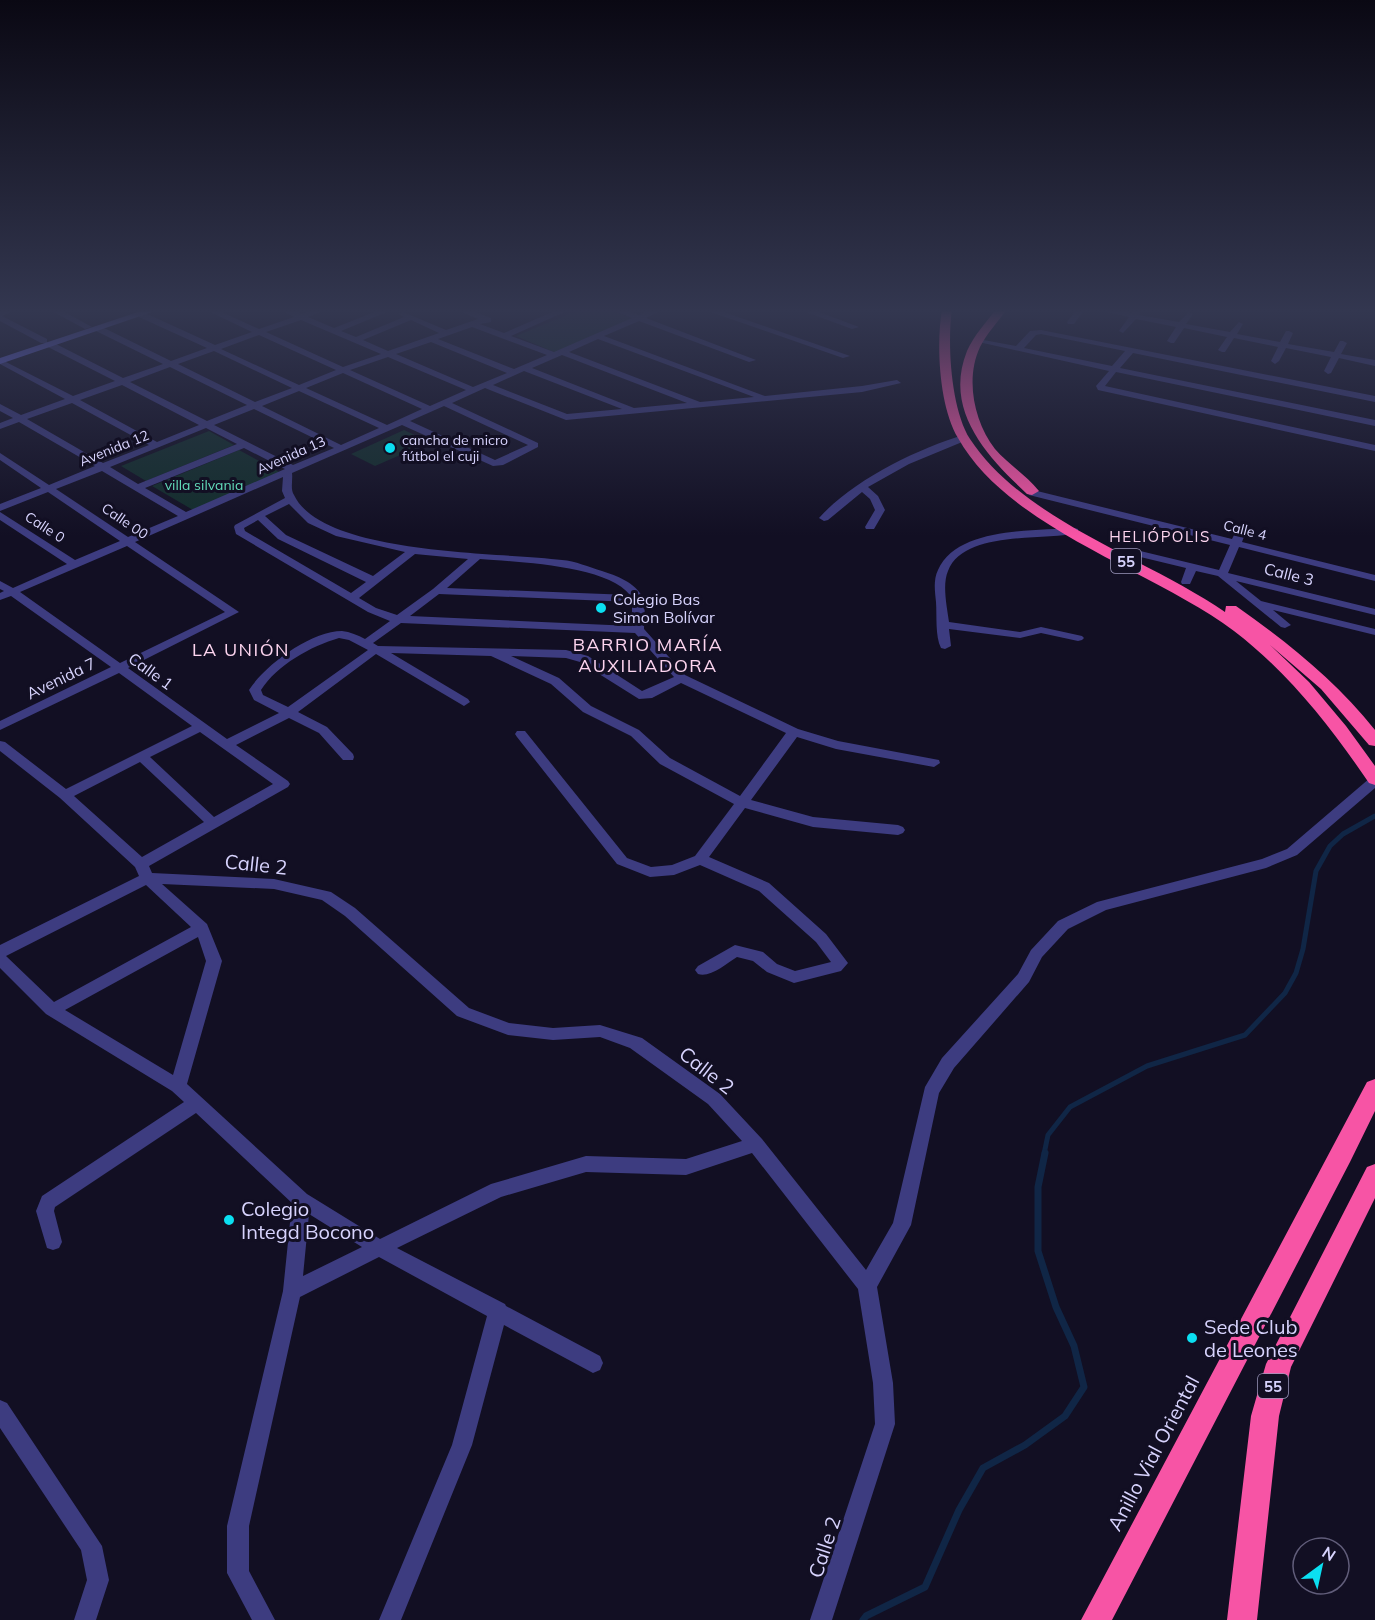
<svg xmlns="http://www.w3.org/2000/svg" width="1375" height="1620" font-family="Mulish,sans-serif">
  <style>
    .green { fill: #122d2b }
    .lines { fill: none; stroke-linecap: round; stroke-linejoin: round }
    .stream-far1 { stroke: #102646; stroke-width: 5 }
    .stream { stroke: #102646; stroke-width: 7 }
    .street { fill: #3d3c80; fill-rule: evenodd }
    .secondary { fill: #6f6ff8; fill-rule: evenodd }
    .highway { fill: #f754a5; fill-rule: evenodd }
    .poi-dot { fill: #0bdff1; stroke: #120f23; stroke-width: 2 }
    .labels { text-anchor: middle; dominant-baseline: central; stroke-width: 6; stroke-linejoin: round; paint-order: stroke }
    .far-poi-label { font-size: 14px; fill: #d7d3fd; stroke: #120f23; text-anchor: start }
    .far-street-label { font-size: 14px; fill: #d7d3fd; stroke: #120f23 }
    .far-park-label { font-size: 14px; fill: #62dab9; stroke: #120f23 }
    .far-neighbourhood-label { font-size: 15px; letter-spacing: 1.5px; fill: #fdd5ef; stroke: #120f23 }
    .shield { fill: #120f23; stroke: #9c98bc; stroke-width: 1.5 }
    .shield-label { font-size: 15px; font-weight: bold; fill: #d7d3fd }
    .street-label { font-size: 16px; fill: #d7d3fd; stroke: #120f23 }
    .poi-label { font-size: 16px; fill: #d7d3fd; stroke: #120f23; text-anchor: start }
    .neighbourhood-label { font-size: 18px; letter-spacing: 1.5px; fill: #fdd5ef; stroke: #120f23 }
    .near-street-label { font-size: 20px; fill: #d7d3fd; stroke: #120f23 }
    .near-poi-label { font-size: 20px; fill: #d7d3fd; stroke: #120f23; text-anchor: start }
  </style>
  <rect width="100%" height="100%" fill="#120f23"/>
  <path class="green" d="M581,309H606L634,319L559,354L516,336Z
    M404,430L430,442L375,466L351,454Z
    M209,431L234,445L146,481L121,466Z
    M239,450L281,473L193,510L152,486Z"/>
  <g class="lines">
    <path class="stream-far1" d="M1044,1154L1048,1135L1070,1107L1147,1066L1245,1035L1285,993L1296,973L1303,949L1316,871L1330,846L1343,834L1375,816"/>
    <path class="stream" d="M863,1620L866,1616L925,1587L959,1510L983,1468L1025,1445L1065,1416L1084,1387L1074,1346L1056,1307L1038,1251V1187L1045,1153"/>
    <path class="street" d="M5,309H18L2,316L47,339V343H41L0,321V311Z
      M48,309H59L92,327L85,329Z
      M204,309H215L259,329L294,317L279,309H291L302,314L314,309H327L308,317L334,328L382,309H394L341,331L356,337L404,317L399,314L403,312L446,330L478,319L455,309H467L491,318V322L480,324L504,333L559,309H571L511,336L554,352L632,318L610,309H622L639,315L652,309H664L646,318L756,360L749,362L639,321L604,336L765,396L862,386L897,380L901,383L862,392L566,420L485,388L452,403L538,443V447L503,465L493,466L402,425L292,473C293,480 290,489 294,495C323,556 502,552 562,560C575,561 589,567 602,571C617,576 635,582 643,598C646,606 644,620 644,629L685,675L798,729L838,741L939,760L940,763L934,767L836,749L797,737L751,800L813,817L898,825L903,827L905,830L903,833L898,835L813,827L745,808L709,857L769,883L826,934L848,963L841,971L794,983L767,972L753,961L737,957C726,964 710,978 698,974L695,970L698,966L735,945L763,952L777,964L795,971L831,962L816,942L759,891L700,865L674,875L650,877L617,864L517,737L515,734L517,731H525L627,858L651,867L672,865L695,856L734,804L660,764L631,736L583,712L551,684L491,656L391,653L468,699L470,702L464,706L376,654L298,712L327,727L353,754L354,757L353,760H343L319,733L289,718L236,745L288,781L290,784L288,787L149,866L152,873L274,879L331,892L355,908L469,1008L509,1023L553,1028L600,1025L642,1038L720,1094L762,1139L866,1270L893,1223L925,1087L942,1058L1018,974L1031,950L1058,921L1097,902L1262,859L1287,849L1370,778L1375,777V788L1297,855L1266,868L1106,910L1068,929L1042,957L1029,982L954,1068L939,1093L911,1225L877,1287L893,1383L895,1424L832,1620H810L875,1424L873,1383L858,1289L752,1153L686,1175L586,1172L501,1197L397,1248L505,1304L506,1306L600,1356L603,1363L600,1370L593,1373L504,1325L472,1445L401,1620H379L452,1445L487,1316L379,1257L300,1297L249,1526V1571L275,1620H252L227,1573V1526L283,1291L292,1203L196,1113L55,1207L54,1211L62,1242L59,1248L53,1250L47,1248L36,1211L42,1196L184,1102L172,1091L46,1014L0,968V945L139,876L135,867L60,798L0,751V741L5,742L66,789L192,726L119,673L0,730V721L111,667L11,596L0,600V593L4,591L0,589V581L13,588L67,564L0,520V512L75,560L120,541L48,492L0,511V504L41,488L0,460V453L49,485L95,466L19,422L0,429V423L13,418L0,411V404L21,415L65,399L0,364V359L73,396L115,381L48,347V343H54L123,378L163,364L96,331V327H102L171,361L207,348L139,317V313H145L215,345L252,332ZM301,320L381,354L343,367L266,332ZM411,320L439,333L388,351L363,340ZM472,327L547,355L514,369L438,339ZM259,335L336,370L299,385L221,349ZM598,339L754,397L700,402L569,352ZM431,342L507,373L473,387L396,354ZM214,351L292,388L255,402L178,364ZM562,355L687,403L634,408L532,368ZM388,357L466,390L430,406L350,370ZM170,367L247,405L207,421L130,382ZM524,371L622,409L567,414L493,385ZM343,373L422,409L387,425L306,388ZM122,385L199,425L157,442L80,400ZM299,391L379,428L341,445L262,406ZM72,403L149,445L103,463L27,419ZM444,406L528,445L495,460L410,421ZM254,409L334,448L293,465L214,425ZM206,428L237,444L138,484L110,467ZM244,448L285,469L186,512L145,488ZM102,471L178,516L128,537L56,489ZM283,477L282,491L285,498L235,525L234,527L236,534L368,612L390,621L365,639C358,635 350,632 342,631C311,631 265,665 249,690L254,700L279,713L227,739L128,668L239,612L135,542ZM289,504L308,523L336,536L405,552L373,576L286,535L265,516ZM258,520L278,539L366,582L351,593L245,531L244,528ZM127,546L225,612L120,663L20,592ZM415,554L468,559L433,589L397,615L376,608L359,598ZM480,559C516,562 607,565 630,595L447,588ZM439,594L632,602V626L410,616ZM401,623L635,633L674,677L642,691L588,656L566,650L378,646L373,643ZM339,638L349,640L368,650L288,707L263,695L261,690C277,665 311,646 339,638ZM511,656L566,658L580,662L639,699L652,698L681,683L786,733L740,796L670,758L639,730L591,706L559,678ZM200,732L273,784L214,817L150,757ZM140,762L204,822L142,857L74,796ZM162,884L274,889L322,900L345,916L457,1016L508,1035L553,1040L600,1037L630,1048L708,1104L742,1141L686,1159L586,1156L491,1184L380,1239L307,1194L187,1084L222,961L207,924ZM146,885L191,927L54,1002L6,956ZM198,937L206,961L173,1075L65,1010ZM309,1214L362,1247L303,1276Z
      M702,309H715L850,356L843,358Z
      M798,309H811L859,327L852,329Z
      M1077,309H1085L1074,324H1068L1067,322Z
      M1094,309H1112L1132,313L1135,309H1141L1139,315L1179,322L1189,312L1193,314L1186,324L1230,332L1239,322L1243,324L1237,334L1280,342L1286,331H1289L1293,333L1288,344L1334,352L1340,341H1343L1347,343L1341,354L1375,360V366L1339,358L1331,373L1328,374L1324,371L1331,357L1286,348L1279,361L1275,364L1271,361L1278,347L1234,338L1225,352H1222L1218,350L1227,337L1184,328L1174,343H1171L1167,341L1176,327L1136,319L1123,333L1119,331L1129,317Z
      M1041,330L1375,396V402L1133,353L1120,368L1375,420V426L1116,372L1105,386L1375,445V451L1098,390L1096,386L1109,371L974,341L978,339L1016,346L1030,331ZM1041,334L1125,351L1112,366L1024,348L1036,335Z
      M964,435L967,436V440L909,464L868,487L878,496L885,510L874,529H866L865,527L875,510L870,499L862,492L828,520L824,521L819,518C852,481 916,449 964,435Z
      M1033,490L1232,539L1238,527L1242,526L1247,529L1242,542L1375,575V581L1239,547L1228,573L1375,609V615L1236,581L1261,601L1375,629V635L1273,610L1291,625L1285,628L1281,627L1218,576L1196,571L1190,584H1182L1181,582L1186,568L1128,554L1127,552L1132,549L1219,570L1230,545L1029,495L1028,493Z
      M1074,528L1078,529V533C1043,541 964,530 948,571C942,585 947,607 949,622L1020,632L1041,627L1082,636L1084,638L1082,640L1078,641L1041,633L1020,638L949,629L951,646L945,649L941,648C935,636 937,616 936,602C935,592 933,580 938,570C957,527 1034,531 1074,528Z
      M0,1400L7,1403L102,1546L109,1580L96,1620H74L87,1580L81,1550L0,1428Z"/>
    <path class="secondary" d="M147,309H161L0,364V358Z"/>
    <path class="highway" d="M942,309H952C947,344 951,409 970,439C1024,521 1147,558 1225,612L1226,606H1236C1287,642 1336,681 1375,730V746L1369,745L1321,689L1270,645L1309,682L1346,726L1375,766V785L1369,783C1330,726 1289,673 1234,631C1153,570 1009,529 958,438C939,406 936,345 942,309Z
      M996,309H1007C998,322 987,333 980,347C965,379 974,422 995,449C1008,464 1026,475 1039,491L1032,495L1027,494C988,457 943,411 967,351C974,335 986,323 996,309Z
      M1375,1079V1111L1350,1162L1112,1620H1081L1367,1082Z
      M1375,1164V1198L1291,1367L1279,1416L1257,1620H1227L1251,1416L1266,1364L1367,1167Z"/>
  </g>
  <linearGradient id="sky" x2="0" y2="1"><stop stop-color="#0a0813"/><stop offset="0.58" stop-color="#333750"/><stop offset="1" stop-color="#333750" stop-opacity="0"/></linearGradient>
  <rect width="1375" height="536" fill="url(#sky)"/>
  <g class="poi-dot">
    <circle cx="390" cy="448" r="6"/>
    <circle cx="601" cy="608" r="6"/>
    <circle cx="229" cy="1220" r="6"/>
    <circle cx="1192" cy="1338" r="6"/>
  </g>
  <g class="labels">
    <g class="far-poi-label">
      <text x="402" y="440">cancha de micro<tspan x="402" dy="16">fútbol el cuji</tspan></text>
    </g>
    <g class="far-street-label">
      <text transform="translate(114 448) rotate(-22)">Avenida 12</text>
      <text transform="translate(291 455) rotate(-24)">Avenida 13</text>
      <text transform="translate(125 521) rotate(34)">Calle 00</text>
      <text transform="translate(45 527) rotate(33)">Calle 0</text>
      <text transform="translate(1245 530) rotate(14)">Calle 4</text>
    </g>
    <g class="far-park-label">
      <text x="204" y="485">villa silvania</text>
    </g>
    <g class="far-neighbourhood-label">
      <text x="1160" y="536">HELIÓPOLIS</text>
    </g>
    <g class="shield">
      <rect x="1111" y="549" width="30" height="24" rx="4.5"/>
      <rect x="1258" y="1374" width="30" height="24" rx="4.5"/>
    </g>
    <g class="shield-label">
      <text x="1126" y="561">55</text>
      <text x="1273" y="1386">55</text>
    </g>
    <g class="street-label">
      <text transform="translate(1289 574) rotate(14)">Calle 3</text>
      <text transform="translate(151 671) rotate(36)">Calle 1</text>
      <text transform="translate(61 678) rotate(-26)">Avenida 7</text>
    </g>
    <g class="poi-label">
      <text x="613" y="599">Colegio Bas<tspan x="613" dy="18">Simon Bolívar</tspan></text>
    </g>
    <g class="neighbourhood-label">
      <text x="648" y="644">BARRIO MARÍA<tspan x="648" dy="21">AUXILIADORA</tspan></text>
      <text x="241" y="649">LA UNIÓN</text>
    </g>
    <g class="near-street-label">
      <text transform="translate(256 864) rotate(6)">Calle 2</text>
      <text transform="translate(707 1070) rotate(38)">Calle 2</text>
      <text transform="translate(1153 1453) rotate(-62)">Anillo Vial Oriental</text>
      <text transform="translate(824 1547) rotate(-72)">Calle 2</text>
    </g>
    <g class="near-poi-label">
      <text x="241" y="1208">Colegio<tspan x="241" dy="23">Integd Bocono</tspan></text>
      <text x="1204" y="1326">Sede Club<tspan x="1204" dy="23">de Leones</tspan></text>
    </g>
  </g>
  <g transform="translate(1321 1566) rotate(33)"><circle r="28" fill="#120f23" stroke="#615d7a" stroke-width="1.5"/>
  <path d="M0-4.5L10 22L0 15L-10 22Z" fill="#0bdff1"/>
  <text y="-9" font-size="16" font-weight="bold" text-anchor="middle" fill="#d7d3fd">N</text>
  </g>
</svg>
